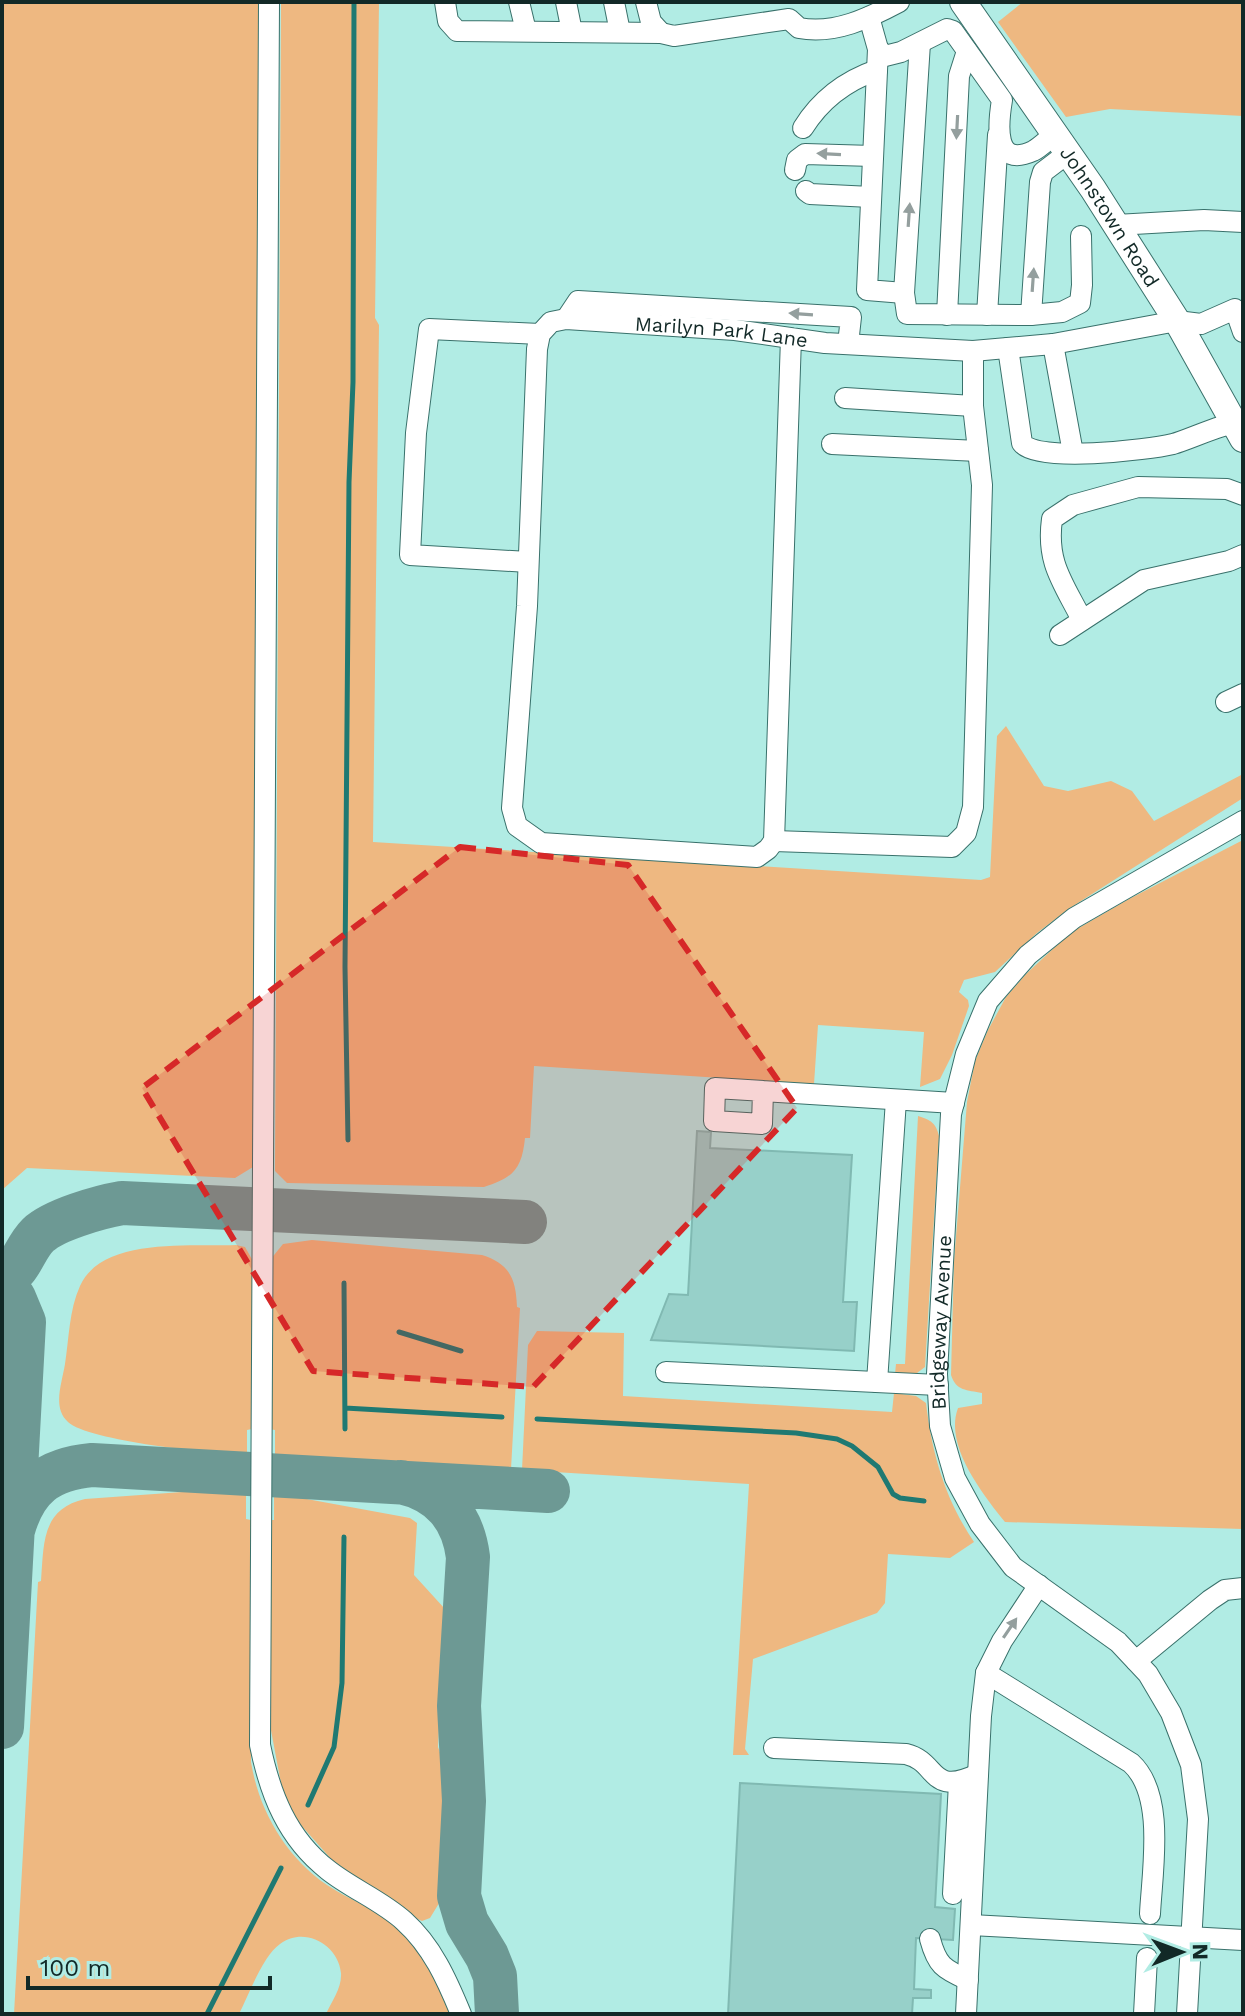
<svg xmlns="http://www.w3.org/2000/svg" width="1245" height="2016" font-family="'Work Sans',sans-serif">
  <style>
    .green { fill: #eeb881 }
    .lines { fill: none; stroke-linecap: round; stroke-linejoin: round }
    .stream { stroke: #1f7972; stroke-width: 5 }
    .taxiway { stroke: #6d9994; stroke-width: 44 }
    .building { fill: #97d0c9; stroke: #80b9b2; stroke-width: 2 }
    .minor-casing { stroke: #39716b; stroke-width: 22 }
    .major-casing { stroke: #39716b; stroke-width: 28 }
    .minor { stroke: #fff; stroke-width: 20 }
    .major { stroke: #fff; stroke-width: 26 }
    .oneway { fill: #949f9e }
    .marked { fill: #d62828; fill-opacity: 0.2; stroke: #d62828; stroke-width: 6; stroke-dasharray: 16 10; stroke-linejoin: round }
    .labels { text-anchor: middle; dominant-baseline: central; stroke-width: 6; stroke-linejoin: round; paint-order: stroke }
    .street-label { font-size: 20px; fill: #122927; stroke: #b1ece4 }
  </style>
  <rect width="100%" height="100%" fill="#b1ece4"/>
  <path class="green" d="M2,2H262L253,1167L235,1178L27,1168L2,1190Z
    M281,2H379L375,318L379,325L373,842L981,880L990,877L997,736L1006,726L1044,786L1068,791L1111,781L1132,791L1154,821L1243,774V798L1070,908L1037,933L995,972L964,980L959,992L968,1000L969,1006L952,1055L940,1079L920,1087L924,1032L818,1025L814,1084L534,1066L530,1138H525C522,1169 513,1178 484,1187L287,1183L275,1171Z
    M1023,2H1243V116L1110,109L1066,117L998,22Z
    M1243,840V1529L1005,1522C982,1493 944,1445 958,1408L982,1404V1393C967,1390 956,1391 951,1375L954,1261L967,1102L975,1061L988,1030L1006,997L1026,974L1070,933L1129,899Z
    M918,1116C931,1120 936,1123 939,1136L925,1367L917,1373L895,1374L896,1364H905Z
    M312,1240L482,1255C510,1264 516,1279 517,1307L520,1308L511,1469L275,1458V1430L269,1429L270,1260L283,1244Z
    M236,1245L245,1247L253,1261L252,1429L247,1430V1455C215,1454 88,1441 68,1422C52,1408 62,1383 65,1364C69,1339 69,1310 80,1286C102,1237 189,1247 236,1245Z
    M537,1331L624,1333L623,1396L892,1412L894,1393L916,1396L926,1403C932,1454 945,1499 974,1542L950,1558L888,1554L885,1603L877,1613L753,1659L745,1749L749,1755H733L749,1484L522,1470L528,1345Z
    M196,1491L246,1493V1519L251,1520V1762C259,1811 286,1857 327,1885C349,1900 375,1908 395,1926C422,1951 438,1981 451,2014H326C332,2001 342,1988 341,1973C338,1944 304,1926 280,1944C263,1956 249,1994 239,2014H14L38,1582L41,1581C44,1544 41,1509 85,1499Z
    M274,1493L410,1518L417,1523L414,1575L445,1609L438,1747L447,1772L441,1900L430,1918L422,1921L413,1917L332,1860L299,1823L283,1794L270,1725L269,1520H274Z"/>
  <g class="lines">
    <path class="stream" d="M348,1140L345,967L349,482L353,382L354,2
      M344,1283L345,1429
      M399,1332L461,1351
      M345,1408L502,1417
      M537,1419L796,1433L837,1439L852,1446L878,1467L893,1494L900,1498L924,1501
      M308,1805L334,1747L342,1683L344,1537
      M207,2014L281,1868"/>
    <path class="taxiway" d="M2,1279C22,1270 23,1250 38,1235C54,1220 99,1207 122,1203L525,1222
      M2,1289L14,1298L24,1322L2,1727
      M401,1482C441,1491 463,1517 468,1557L459,1706L464,1801L459,1896L467,1923L487,1956L495,1976L497,2014
      M13,1530C25,1487 48,1469 92,1465L548,1491"/>
  </g>
  <path class="building" d="M697,1131L711,1132L710,1148L852,1155L843,1302H857L854,1351L651,1340L669,1294L688,1295Z
    M740,1783L941,1794L935,1907L955,1909L953,1940L916,1938L914,1989L931,1990V1998H913L912,2014H728Z"/>
  <g class="lines">
    <g class="minor-casing">
      <g id="minor">
        <path d="M269,2L260,1745C270,1794 287,1838 328,1870C352,1889 382,1901 404,1921C432,1946 447,1980 461,2014"/>
        <path d="M445,2L448,21L457,31L661,33L674,36L789,19L799,28C834,35 869,18 899,2"/>
        <path d="M519,2L526,31"/>
        <path d="M566,2L572,32"/>
        <path d="M614,2L620,32"/>
        <path d="M646,2L651,22L661,33"/>
        <path d="M869,17L878,49L867,290L904,293"/>
        <path d="M920,43L904,293L907,314L1031,315L1040,182L1043,172L1068,153"/>
        <path d="M878,49L885,56L901,52L947,29L953,31L1002,100C998,124 993,169 1033,151C1041,147 1048,139 1055,134"/>
        <path d="M803,128C821,99 845,81 877,70"/>
        <path d="M795,170L797,160L805,154L873,156"/>
        <path d="M806,191L810,194L871,197"/>
        <path d="M1116,225L1204,220L1243,222"/>
        <path d="M947,315L959,76L967,51"/>
        <path d="M987,315L998,135"/>
        <path d="M1031,315L1062,312L1080,303L1082,285L1081,236"/>
        <path d="M566,319L578,301L851,317L848,344"/>
        <path id="s1" d="M791,338L774,841L768,849L757,857L541,843L517,826L512,808L527,606L537,349L540,334L551,322L566,319L735,330L825,343L973,351L1053,344L1177,321L1201,324L1235,309L1243,332"/>
        <path d="M1053,344L1073,453"/>
        <path d="M1008,348L1022,443C1036,463 1148,450 1173,444C1191,439 1227,421 1243,423"/>
        <path d="M845,398L973,406"/>
        <path d="M832,444L978,451"/>
        <path d="M528,562L410,555L416,433L429,329L540,334"/>
        <path d="M1082,620C1063,582 1046,563 1052,519L1073,505L1138,487L1227,489L1243,495"/>
        <path d="M1060,635L1144,580L1229,561L1243,555"/>
        <path d="M1226,702L1243,694"/>
        <path d="M774,841L952,847L966,833L973,807L982,485L973,406V351"/>
        <path d="M763,1091L762,1124L714,1121L715,1088L954,1103"/>
        <path d="M666,1372L938,1385"/>
        <path d="M877,1382L896,1100"/>
        <path d="M1136,1661L1210,1600L1225,1590L1243,1588"/>
        <path d="M986,1673L1131,1763C1166,1795 1152,1871 1150,1914"/>
        <path d="M774,1748L906,1754C939,1762 928,1797 978,1774"/>
        <path d="M953,1894L959,1783"/>
        <path d="M971,1925L1243,1940"/>
        <path d="M930,1939C937,1965 943,1969 968,1980"/>
        <path d="M966,2014L981,1716L986,1673L1002,1641L1039,1585"/>
        <path d="M1144,2014L1147,1958"/>
        <path id="s2" d="M1187,2014L1198,1819L1191,1765L1171,1713L1148,1674L1118,1642L1013,1567L980,1524L955,1478L940,1426L937,1374L951,1114L966,1054L988,1001L1028,955L1074,918L1243,821"/>
      </g>
    </g>
    <g class="major-casing">
      <g id="major">
        <path id="s3" d="M963,2L1093,189L1177,321L1243,439"/>
      </g>
    </g>
    <use href="#minor" class="minor"/>
    <use href="#major" class="major"/>
  </g>
  <defs><path id="oneway-solid" d="M-6-.8H1V-3.2L6.5 0L1 3.2V.8H-6Z" transform="scale(2)"/></defs>
  <g class="oneway">
    <use href="#oneway-solid" transform="translate(957 127) rotate(93)"/>
    <use href="#oneway-solid" transform="translate(829 154) rotate(-177)"/>
    <use href="#oneway-solid" transform="translate(909 215) rotate(-86)"/>
    <use href="#oneway-solid" transform="translate(1033 280) rotate(-86)"/>
    <use href="#oneway-solid" transform="translate(801 314) rotate(-176)"/>
    <use href="#oneway-solid" transform="translate(1010 1628) rotate(-56)"/>
  </g>
  <path class="marked" d="M460,847L628,865L797,1108L533,1387L313,1371L142,1088Z"/>
  <g class="labels">
    <g class="street-label">
      <text stroke="none"><textPath href="#s3" startOffset="260">Johnstown Road</textPath></text>
      <text stroke="none"><textPath href="#s1" startOffset="1454">Marilyn Park Lane</textPath></text>
      <text stroke="none"><textPath href="#s2" startOffset="788">Bridgeway Avenue</textPath></text>
    </g>
  </g>
  <rect width="1245" height="2016" fill="none" stroke="#122927" stroke-width="8"/>
  <g transform="translate(1181 1952) rotate(89)" stroke="#b1ece4" stroke-width="6" paint-order="stroke">
  <path d="M0-6L14 30L0 20L-14 30Z" fill="#122927"/>
  <text y="-12" font-size="22" font-weight="bold" text-anchor="middle" fill="#122927">N</text>
  </g>
  <path d="M28 1976v12h242v-12" fill="none" stroke="#122927" stroke-width="4"/>
  <text x="40" y="1976" font-size="24" fill="#122927" stroke="#b1ece4" stroke-width="6" paint-order="stroke">100 m</text>
</svg>
